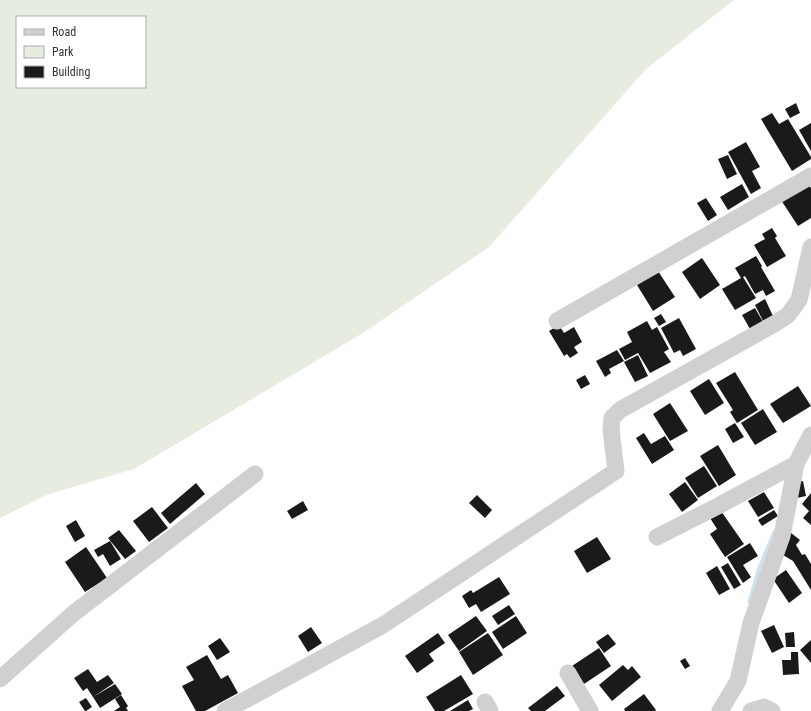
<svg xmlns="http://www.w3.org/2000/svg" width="811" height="711" font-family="'Roboto Condensed',sans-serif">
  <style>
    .green { fill: #e6ecdf; fill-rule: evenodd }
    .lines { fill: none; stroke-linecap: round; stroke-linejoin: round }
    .stream { stroke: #cfe2ee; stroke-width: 5 }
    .building { fill: #1a1a1a }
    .street { stroke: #d0d0d0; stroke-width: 17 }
  </style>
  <rect width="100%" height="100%" fill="#fff"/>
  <path class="green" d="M0,0H734L646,69L489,247L363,333L134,469L49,494L0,518ZM17,17H145V87H17Z"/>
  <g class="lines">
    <path class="stream" d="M750,602L759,570L775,532"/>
  </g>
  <path class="building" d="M796,103L800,113L790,118L785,109Z
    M772,113L779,124L788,119L811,157V159L792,171L761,119Z
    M811,123V151L799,130Z
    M746,142L760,167L752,171L761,188L751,194L728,152Z
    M728,155L737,174L727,179L718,159Z
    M807,183L811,188V218L798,226L781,200Z
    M742,184L749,197L728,210L720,197Z
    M706,198L717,215L708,221L697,203Z
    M772,228L777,236L775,238L786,256L767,267L754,245L765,239L762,234Z
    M756,256L762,266L761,267L775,291L766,296L763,290L755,294L745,276L743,277L756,298L735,310L722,289L741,278L735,268Z
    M702,258L720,285L700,299L682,272Z
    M658,271L675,297L653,311L637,285Z
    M765,299L773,316L763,321L755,305Z
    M755,308L763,322L750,329L742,315Z
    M661,314L666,322L659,326L654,318Z
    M679,318L696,349L683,356L680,350L674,353L661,328Z
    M647,321L652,330L657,327L669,349L664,352L671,362L650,373L638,353L625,360L619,349L632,342L627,332Z
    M559,325L564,333L574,327L582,342L574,347L578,353L570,358L567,354L564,356L549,331Z
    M617,350L624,361L609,369L611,373L605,377L596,361Z
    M638,355L648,376L635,382L624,362Z
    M735,372L758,410L737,423L730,412L733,410L716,383Z
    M585,375L590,384L581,389L576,380Z
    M709,379L724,403L705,415L690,391Z
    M798,386L811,406L783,423L770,404Z
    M670,403L688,431L670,441L653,414Z
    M763,409L777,432L755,445L741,423Z
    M735,423L744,437L733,443L725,429Z
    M644,433L651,444L665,436L674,450L652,464L636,438Z
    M718,445L736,475L719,486L700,456Z
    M704,466L717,486L698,498L685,478Z
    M803,481L806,496L797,498L793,483Z
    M685,482L698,500L682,512L669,494Z
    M196,483L205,494L170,524L161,513Z
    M764,492L774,508L758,517L748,501Z
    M811,493V525L803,518L809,511L802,504Z
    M477,495L492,510L485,518L469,503Z
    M303,501L308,510L292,519L287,511Z
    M152,507L168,528L149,542L133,521Z
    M774,510L778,516L762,526L758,520Z
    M721,511L744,544L725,557L710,534L717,529L710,518Z
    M76,520L85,536L75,542L66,526Z
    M786,529L800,540L796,545L802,555L805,554L811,564V590L793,561L778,552Z
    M119,530L136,551L125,559L108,538Z
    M597,537L611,559L587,573L574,551Z
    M110,541L121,559L110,566L103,554L98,557L94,550Z
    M750,543L758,556L743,565L751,577L743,583L727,557Z
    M86,547L107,578L85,592L65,562Z
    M728,563L741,585L734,589L721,567Z
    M717,566L730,589L719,595L706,573Z
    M786,570L802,593L789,603L773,579Z
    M499,577L510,594L481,612L476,604L469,608L462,596L471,590L473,593Z
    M509,605L515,614L498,625L492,616Z
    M476,616L487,631L459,651L448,635Z
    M516,616L527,633L503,649L492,632Z
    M774,625L784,647L772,653L761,631Z
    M311,627L322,643L308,652L298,636Z
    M794,632L795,647H786L785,633Z
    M438,633L445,643L429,654L434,661L417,673L405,656Z
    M488,633L503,655L473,675L459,652Z
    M608,634L616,644L604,653L596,642Z
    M220,638L230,652L217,660L208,646Z
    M811,640V663L800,650Z
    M599,648L611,666L584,684L572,666Z
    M791,652H798L799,674L783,675L782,660H791Z
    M207,655L221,679L228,675L238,693L205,711H196L182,686L194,680L186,667Z
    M685,658L690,666L685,669L680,661Z
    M623,665L628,670L632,666L641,677L612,701L599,685Z
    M88,669L97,682L108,675L114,683L93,697L87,688L83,691L74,678Z
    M461,675L473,694L444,711H435L426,697Z
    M115,684L122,694L100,708L93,697Z
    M557,686L565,696L545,711H531L528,708Z
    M644,694L656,710L655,711H625L624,709Z
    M121,695L128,706L126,708L128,711H114L120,707L115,699Z
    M86,698L92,707L86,711H85L79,702Z
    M468,700L473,709L469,711H450Z"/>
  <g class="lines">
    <path class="street" d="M557,321L811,176
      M657,537L718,506L796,464L811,435
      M568,673L590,711
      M0,679L74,613L255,474
      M485,702L490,711
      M225,711L383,625L616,471L611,430L612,418L620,410L776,323L788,315L799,300L811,247
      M720,711L738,681L751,623L782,536L796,464
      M751,711L764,707L772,711"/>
  </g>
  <rect x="16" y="16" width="130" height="72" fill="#ffffff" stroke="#adadad"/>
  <rect x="24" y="29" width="20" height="6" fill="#d0d0d0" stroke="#adadad"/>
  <text x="52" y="36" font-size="12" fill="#333333">Road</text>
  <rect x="24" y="46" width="20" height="12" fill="#e6ecdf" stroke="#adadad"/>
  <text x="52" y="56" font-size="12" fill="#333333">Park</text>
  <rect x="24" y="66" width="20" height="12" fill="#1a1a1a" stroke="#adadad"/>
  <text x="52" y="76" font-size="12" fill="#333333">Building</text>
</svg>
